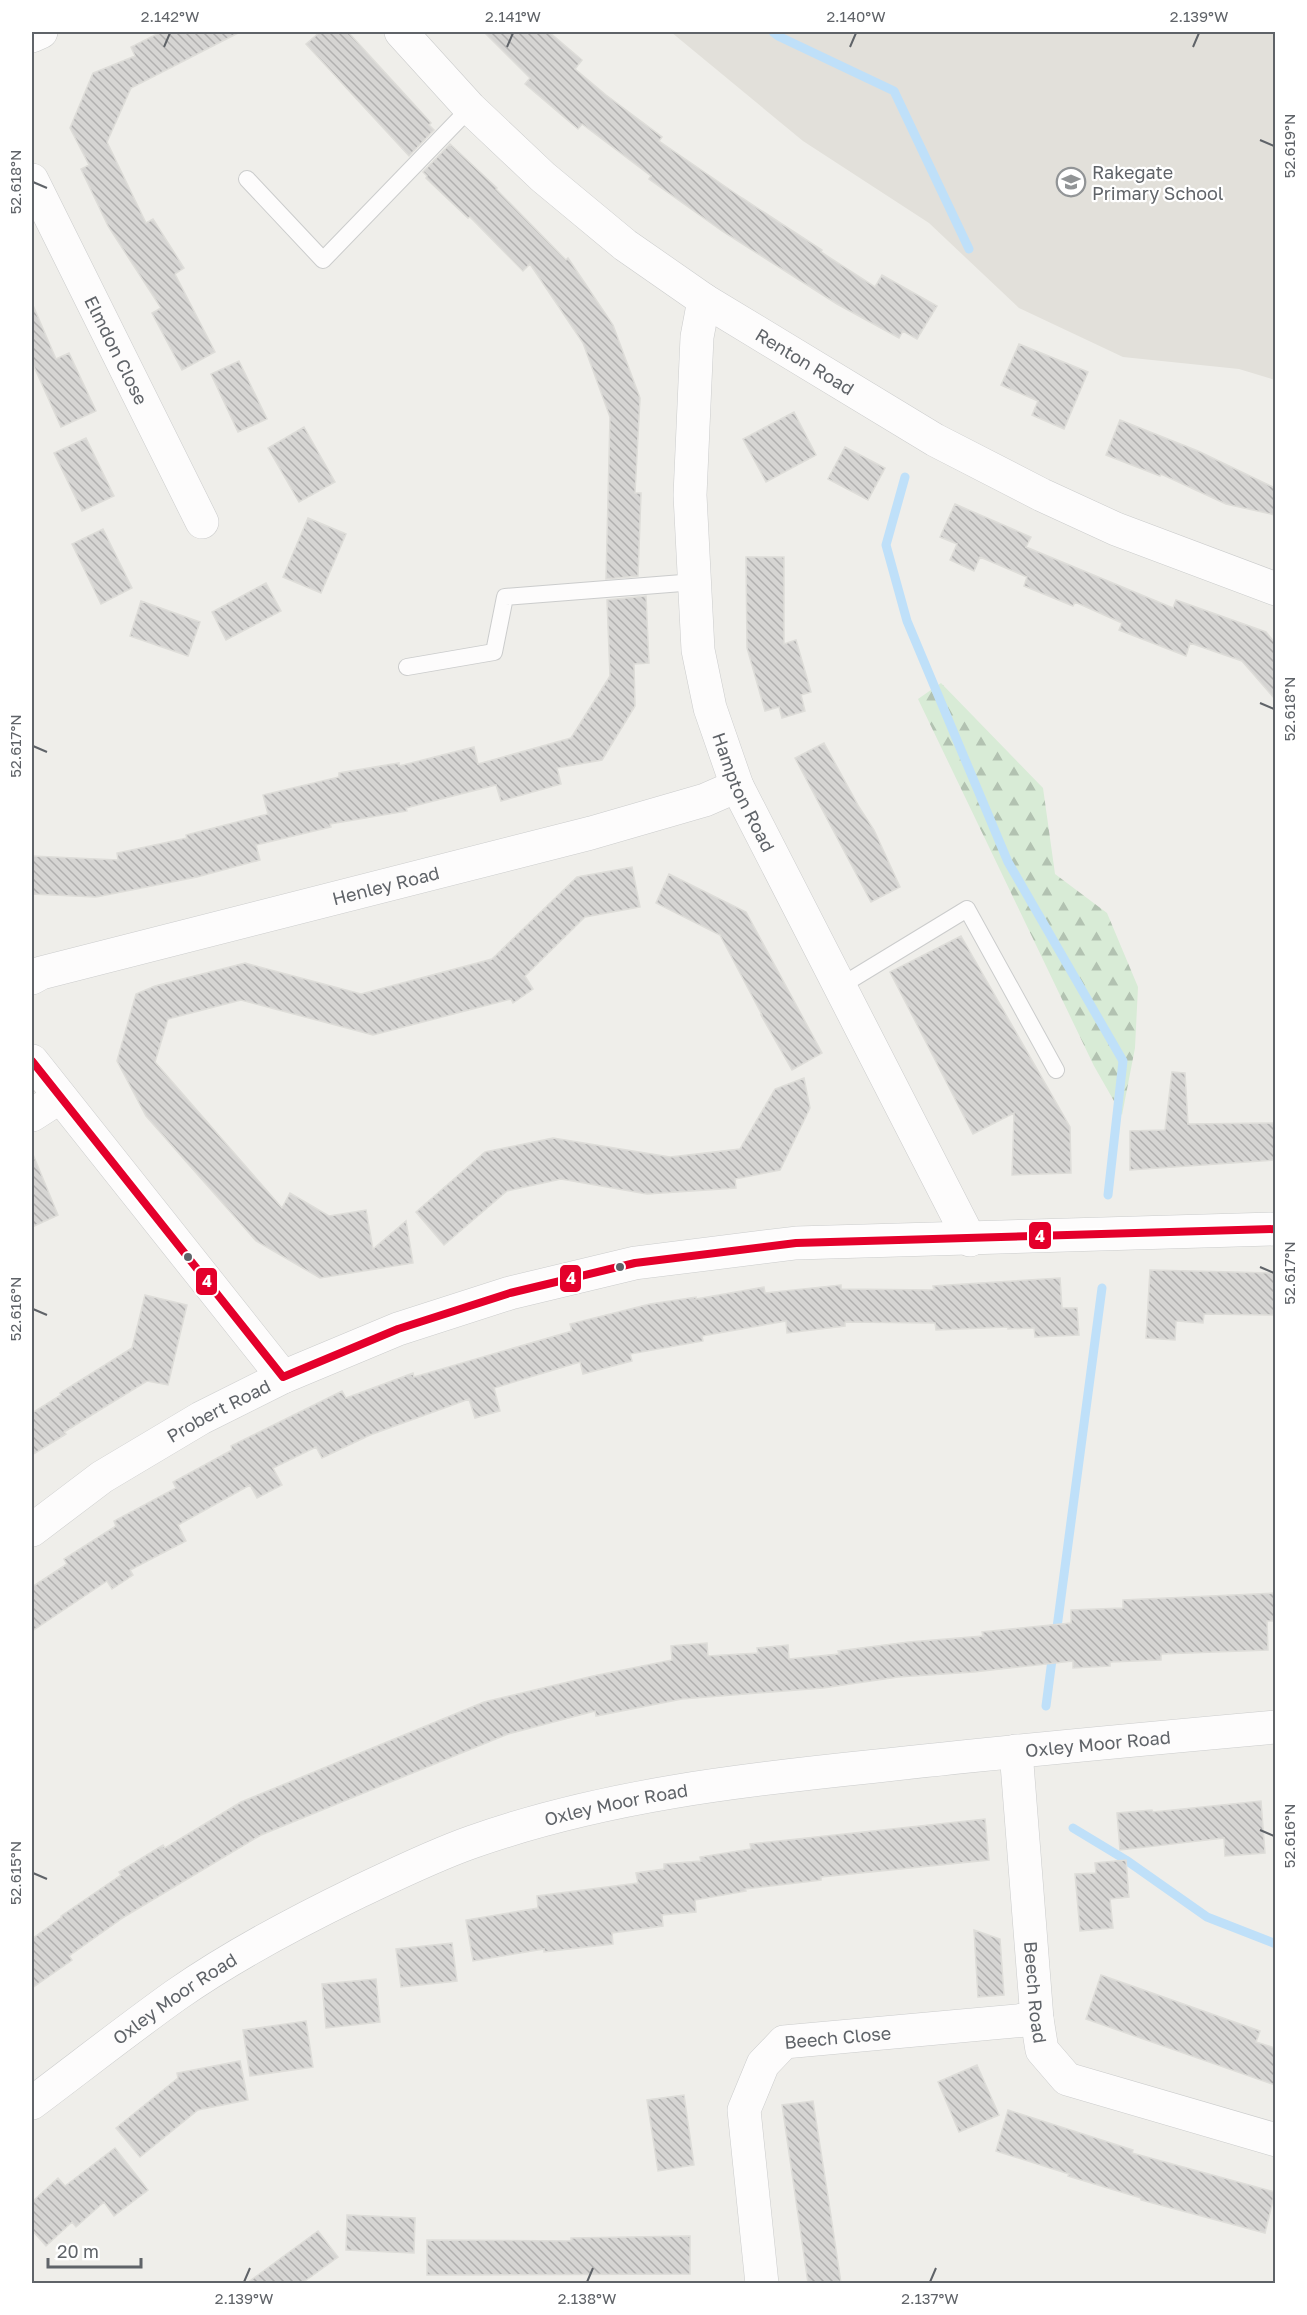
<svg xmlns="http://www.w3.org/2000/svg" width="1307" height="2315" font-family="'Golos Text',sans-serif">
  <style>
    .education { fill: #e2e0da }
    .forest { fill: url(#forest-firs) }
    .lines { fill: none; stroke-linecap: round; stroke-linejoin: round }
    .stream { stroke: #bfe0f9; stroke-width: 9 }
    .building { fill: url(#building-back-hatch); stroke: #deddd9; stroke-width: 1.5 }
    .service-casing { stroke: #cbcccc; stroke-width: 18 }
    .minor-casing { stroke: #cbcccc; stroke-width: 34 }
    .tertiary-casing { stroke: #cbcccc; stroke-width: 34 }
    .service { stroke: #fdfcfc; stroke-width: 16 }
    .minor { stroke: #fdfcfc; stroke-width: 33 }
    .tertiary { stroke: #fdfcfc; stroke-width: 33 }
    .bus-1-casing { stroke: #fff; stroke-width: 12 }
    .bus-1 { stroke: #e4002b; stroke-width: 8 }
    .ticks { fill: none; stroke: #5f6368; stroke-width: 2 }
    .bus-dot { fill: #5f6368; stroke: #fff; stroke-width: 2 }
    .labels { text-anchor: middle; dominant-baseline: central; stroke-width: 4.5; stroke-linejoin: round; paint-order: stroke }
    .poi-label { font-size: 18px; fill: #5f6368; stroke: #fff; text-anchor: start }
    .street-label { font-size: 18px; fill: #5f6368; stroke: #fff }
    .line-badge { stroke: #fff; stroke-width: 2 }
    .badge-label { font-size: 16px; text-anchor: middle; font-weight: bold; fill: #fff }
    .neatline { fill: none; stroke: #5f6368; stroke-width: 2 }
    .ticks-label { font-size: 15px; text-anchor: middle; fill: #5f6368 }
  </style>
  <defs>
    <pattern id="forest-firs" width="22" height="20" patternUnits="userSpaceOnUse" patternTransform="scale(1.5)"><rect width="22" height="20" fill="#d8ebd6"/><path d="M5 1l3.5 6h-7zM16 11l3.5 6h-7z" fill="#b2c2b1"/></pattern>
    <pattern id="building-back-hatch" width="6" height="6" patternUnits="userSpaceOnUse" patternTransform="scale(1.5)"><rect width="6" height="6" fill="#d6d5d3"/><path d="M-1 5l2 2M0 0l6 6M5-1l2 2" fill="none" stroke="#b1b0af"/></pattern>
  </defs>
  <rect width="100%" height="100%" fill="#efeeea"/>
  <path class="education" d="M671,32H1275V380L1239,369L1123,357L1019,308L929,223L803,141Z"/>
  <path class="forest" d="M941,683L1043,788L1055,874L1107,913L1138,987L1135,1048L1122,1115L1094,1066L918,699Z"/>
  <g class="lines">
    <path class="stream" d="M773,32L778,36L894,91L969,249
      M905,477L886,545L907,621L1008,862L1123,1061L1108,1195
      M1056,1635L1102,1288
      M1046,1706L1053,1652
      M1073,1828L1126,1860L1207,1917L1276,1944"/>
  </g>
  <path class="building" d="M161,32H240L131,88L107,142L146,223L153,219L184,268L175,274L215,352L182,370L152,313L161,308L108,226L81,169L89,165L70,128L93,73L135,56L131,47Z
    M320,32H348L431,123L429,125L434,130L409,156L306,44Z
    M484,32H549L582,60L575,69L606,95L662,137L659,141L742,198L822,250L821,252L875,287L882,275L937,306L917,339L903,331L899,338L837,304L722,231L649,179L651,176L582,124L578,129L525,84L530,78Z
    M450,144L497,188L496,189L566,260L568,258L613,325L640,398L635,493H641L638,576L606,579L610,417L583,343L530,264L523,271L470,217L468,218L426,178L427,176L423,172Z
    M32,303L56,359L69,353L96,411L61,427L32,362Z
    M1019,344L1088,372L1064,429L1032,415L1038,401L1001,385Z
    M239,361L267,419L238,432L211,374Z
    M794,412L816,455L766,482L743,439Z
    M1120,420L1198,451L1275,488V515L1226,504L1161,474L1160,476L1106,455Z
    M304,427L335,482L299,502L268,448Z
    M86,438L114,496L82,511L54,453Z
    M845,447L885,468L868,500L828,479Z
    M955,504L1031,537L1026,547L1173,608L1176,600L1266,632L1275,643V699L1242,661L1190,643L1186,656L1119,630L1122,623L1075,602L1073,606L1024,586L1027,577L980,557L974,571L950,560L957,544L940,537Z
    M308,518L346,534L321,593L283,577Z
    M103,529L132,588L101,604L72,544Z
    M746,557H784V644L796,640L811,692L801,695L805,711L782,718L779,707L765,711L747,648Z
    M266,583L281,611L226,640L212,612Z
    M646,596L649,663L634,664L635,706L602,760L557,768L561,784L501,801L496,785L406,808L407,811L330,824L331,827L256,845L260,860L197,877L96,897L32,894V856L118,860L117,853L187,838L186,835L268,814L263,795L339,777V773L399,763V766L474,747L478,764L571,738L610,676L607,600Z
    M141,601L200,622L188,656L130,636Z
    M824,743L859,807L874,830L900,887L871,902L795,758Z
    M632,867L640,907L585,917L525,976L533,989L513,1003L511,999L373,1035L241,1000L168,1019L155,1062L282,1208L290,1193L329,1216L366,1210L373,1249L406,1221L413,1263L320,1278L256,1241L146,1116L117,1061L136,994L155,986L245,963L361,994L492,959L577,877Z
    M669,874L746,912L822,1053L792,1070L761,1015H762L720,935L656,903Z
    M961,936L1070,1127L1071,1173L1012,1175L1014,1113L973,1134L890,972Z
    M1172,1072L1185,1073L1188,1124L1275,1123V1160L1130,1170V1131L1165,1130Z
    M804,1078L810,1108L780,1170L735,1179L736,1188L647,1194L561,1179L507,1191L444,1245L416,1212L485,1152L553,1138L670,1157L740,1149L775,1089Z
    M32,1152L58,1215L32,1227Z
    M1150,1270L1275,1273V1315L1204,1314L1203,1323L1176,1321L1175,1340L1146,1338Z
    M1060,1278L1062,1308H1077L1079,1335L1035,1337L1034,1328L1008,1329V1327L936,1330L935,1323L845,1322V1326L787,1333L786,1321L702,1336L703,1341L630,1354L632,1361L583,1374L580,1362L494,1388L500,1411L475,1418L469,1399L370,1435L322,1458L316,1447L273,1468L282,1485L257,1498L250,1485L178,1525L186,1541L130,1570L133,1575L112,1589L107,1581L32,1631V1587L67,1564L64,1559L116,1526L114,1521L176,1488L173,1482L232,1450L231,1446L342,1391L346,1398L413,1373L414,1377L572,1331L570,1324L650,1304L696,1297V1299L764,1287L765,1293L841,1285V1289L934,1290L933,1286Z
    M145,1295L187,1305L168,1385L147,1381L64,1432L66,1434L32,1455V1413L61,1395L60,1393L132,1348Z
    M1275,1593V1621H1267L1268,1650L1161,1654V1660L1110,1662V1666L1073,1668V1661L974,1672L898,1677L823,1688L682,1699L596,1716L595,1711L508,1734L261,1835L124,1917L69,1956L72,1960L32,1988V1939L62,1917L61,1916L121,1875L119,1872L163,1845L165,1848L241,1802L484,1702L593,1676L672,1660L671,1646L707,1643L708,1656L758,1653L757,1648L788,1645L789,1659L839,1654L838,1651L909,1642L983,1636L982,1632L1071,1623V1610L1123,1608V1600Z
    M1261,1801L1265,1853L1225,1856L1224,1838L1120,1850L1117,1813L1152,1810L1153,1812Z
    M985,1819L989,1860L821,1877V1880L745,1889L746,1891L695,1900L696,1912L662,1915L663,1926L612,1933L613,1944L544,1952V1949L473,1961L466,1920L538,1908L537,1896L638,1883L636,1873L664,1869V1864L701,1861L700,1857L751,1849L750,1844Z
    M1126,1860L1129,1897L1110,1899L1113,1928L1080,1931L1075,1874L1096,1873L1095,1863Z
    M974,1930L1000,1939L1004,1995L978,1997Z
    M452,1943L457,1981L401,1987L396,1949Z
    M1101,1975L1260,2031L1256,2042L1275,2048V2085L1086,2019Z
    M376,1979L380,2022L326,2028L322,1984Z
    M306,2021L313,2067L250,2076L243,2030Z
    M240,2061L248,2100L198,2110L140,2157L116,2128L178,2078L177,2073Z
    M977,2065L999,2115L959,2132L938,2082Z
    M684,2095L694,2165L658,2171L647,2100Z
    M813,2101L829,2203L841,2283H808L782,2105Z
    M1008,2110L1133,2150L1132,2153L1275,2192L1265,2233L1141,2200V2198L1068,2176L1069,2174L996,2151Z
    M115,2148L148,2190L114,2216L104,2202L76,2227L72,2222L46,2246L32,2230V2202L58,2178L65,2186Z
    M347,2215L415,2218L414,2253L346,2250Z
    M318,2231L338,2257L302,2283H247Z
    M690,2236V2274L427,2275V2240L571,2241V2238Z"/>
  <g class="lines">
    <g class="service-casing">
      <path id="service" d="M247,179L323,260L470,108
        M407,667L494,652L505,597L695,582
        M839,987L967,909L1056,1070"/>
    </g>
    <g class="minor-casing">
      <g id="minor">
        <path id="s1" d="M401,32L470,108L543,177L625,245L704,300L935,440L1042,495L1116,529L1276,589"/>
        <path d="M32,36L41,32"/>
        <path id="s2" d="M32,180L202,522"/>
        <path id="s3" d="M704,300L697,337L690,495L698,650L710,708L737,786L970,1240"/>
        <path id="s4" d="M32,978L41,973L591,833L705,800L737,786"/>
        <path d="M32,1061L283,1377"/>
        <path d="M32,1115L60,1097"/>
        <path id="s5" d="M32,1530L102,1477L201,1418L283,1377L398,1329L510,1293L635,1263L796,1243L1276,1229"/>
        <path id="s6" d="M1016,1751L1037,2019L1042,2050L1067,2079L1276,2140"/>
        <path id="s7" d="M762,2284L744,2110L763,2064L784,2042L1037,2019"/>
      </g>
    </g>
    <g class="tertiary-casing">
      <g id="tertiary">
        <path id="s8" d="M32,2103C80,2067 127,2030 176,1995C232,1956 294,1923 356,1893C394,1875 432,1856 472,1842C602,1796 740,1780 877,1766C1010,1751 1143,1739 1276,1727"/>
      </g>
    </g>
    <use href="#service" class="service"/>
    <use href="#minor" class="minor"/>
    <use href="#tertiary" class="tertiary"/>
    <g class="bus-1-casing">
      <path id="bus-1" d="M32,1061L283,1377L398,1329L510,1293L635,1263L796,1243L1276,1229"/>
    </g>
    <use href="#bus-1" class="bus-1"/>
  </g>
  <path class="ticks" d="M164,47L170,33M507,47L513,33M850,47L856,33M1193,47L1199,33M1260,140L1274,146M33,182L47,188M1260,703L1274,709M33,746L47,752M1260,1267L1274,1273M33,1309L47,1315M1260,1830L1274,1836M33,1873L47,1879M244,2282L250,2268M587,2282L593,2268M930,2282L936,2268"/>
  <defs>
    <g id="school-ring" transform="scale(1.5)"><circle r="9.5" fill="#fff" stroke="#919496" stroke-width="1.5"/><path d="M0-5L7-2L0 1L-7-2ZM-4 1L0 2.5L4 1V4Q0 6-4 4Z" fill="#919496"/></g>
  </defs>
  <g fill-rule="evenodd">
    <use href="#school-ring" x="1071" y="182"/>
  </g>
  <g class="bus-dot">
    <circle cx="188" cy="1257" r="5"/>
    <circle cx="620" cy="1267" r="5"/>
  </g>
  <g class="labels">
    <g class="poi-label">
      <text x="1092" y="172">Rakegate<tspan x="1092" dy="21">Primary School</tspan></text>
    </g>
    <g class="street-label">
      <text stroke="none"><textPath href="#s2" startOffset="190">Elmdon Close</textPath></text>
      <text stroke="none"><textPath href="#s1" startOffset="524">Renton Road</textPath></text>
      <text stroke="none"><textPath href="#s3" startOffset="501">Hampton Road</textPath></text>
      <text stroke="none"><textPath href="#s4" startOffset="366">Henley Road</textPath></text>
      <text stroke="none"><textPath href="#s5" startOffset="222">Probert Road</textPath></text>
      <text stroke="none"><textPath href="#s8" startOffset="1149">Oxley Moor Road</textPath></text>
      <text stroke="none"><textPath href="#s8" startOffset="663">Oxley Moor Road</textPath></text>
      <text stroke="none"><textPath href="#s6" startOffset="242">Beech Road</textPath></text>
      <text stroke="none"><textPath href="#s8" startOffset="177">Oxley Moor Road</textPath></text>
      <text stroke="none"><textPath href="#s7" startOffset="309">Beech Close</textPath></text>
    </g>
  </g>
  <g class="line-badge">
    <rect x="1028" y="1221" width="24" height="29" rx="6" fill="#e4002b"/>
    <rect x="559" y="1264" width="23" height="29" rx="6" fill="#e4002b"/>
    <rect x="195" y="1267" width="23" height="29" rx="6" fill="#e4002b"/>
  </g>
  <g class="badge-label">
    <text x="1040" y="1242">4</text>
    <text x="571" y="1284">4</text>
    <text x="207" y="1287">4</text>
  </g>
  <rect width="1307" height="2315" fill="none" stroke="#ffffff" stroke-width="66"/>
  <path d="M48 2258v9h93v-9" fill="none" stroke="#5f6368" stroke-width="3"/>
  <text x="57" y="2258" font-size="18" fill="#5f6368" stroke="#ffffff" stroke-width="4.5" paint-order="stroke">20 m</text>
  <rect x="33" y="33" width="1241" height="2249" class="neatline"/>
  <g class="ticks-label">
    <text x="170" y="22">2.142°W</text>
    <text x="513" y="22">2.141°W</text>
    <text x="856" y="22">2.140°W</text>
    <text x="1199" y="22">2.139°W</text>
    <text transform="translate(1290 146) rotate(-90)" y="5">52.619°N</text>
    <text transform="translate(16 182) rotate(-90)" y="5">52.618°N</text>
    <text transform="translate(1290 709) rotate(-90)" y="5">52.618°N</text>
    <text transform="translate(16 746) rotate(-90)" y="5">52.617°N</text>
    <text transform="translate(1290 1273) rotate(-90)" y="5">52.617°N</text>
    <text transform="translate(16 1309) rotate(-90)" y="5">52.616°N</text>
    <text transform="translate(1290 1836) rotate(-90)" y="5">52.616°N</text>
    <text transform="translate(16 1873) rotate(-90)" y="5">52.615°N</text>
    <text x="244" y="2304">2.139°W</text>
    <text x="587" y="2304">2.138°W</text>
    <text x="930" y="2304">2.137°W</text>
  </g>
</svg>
